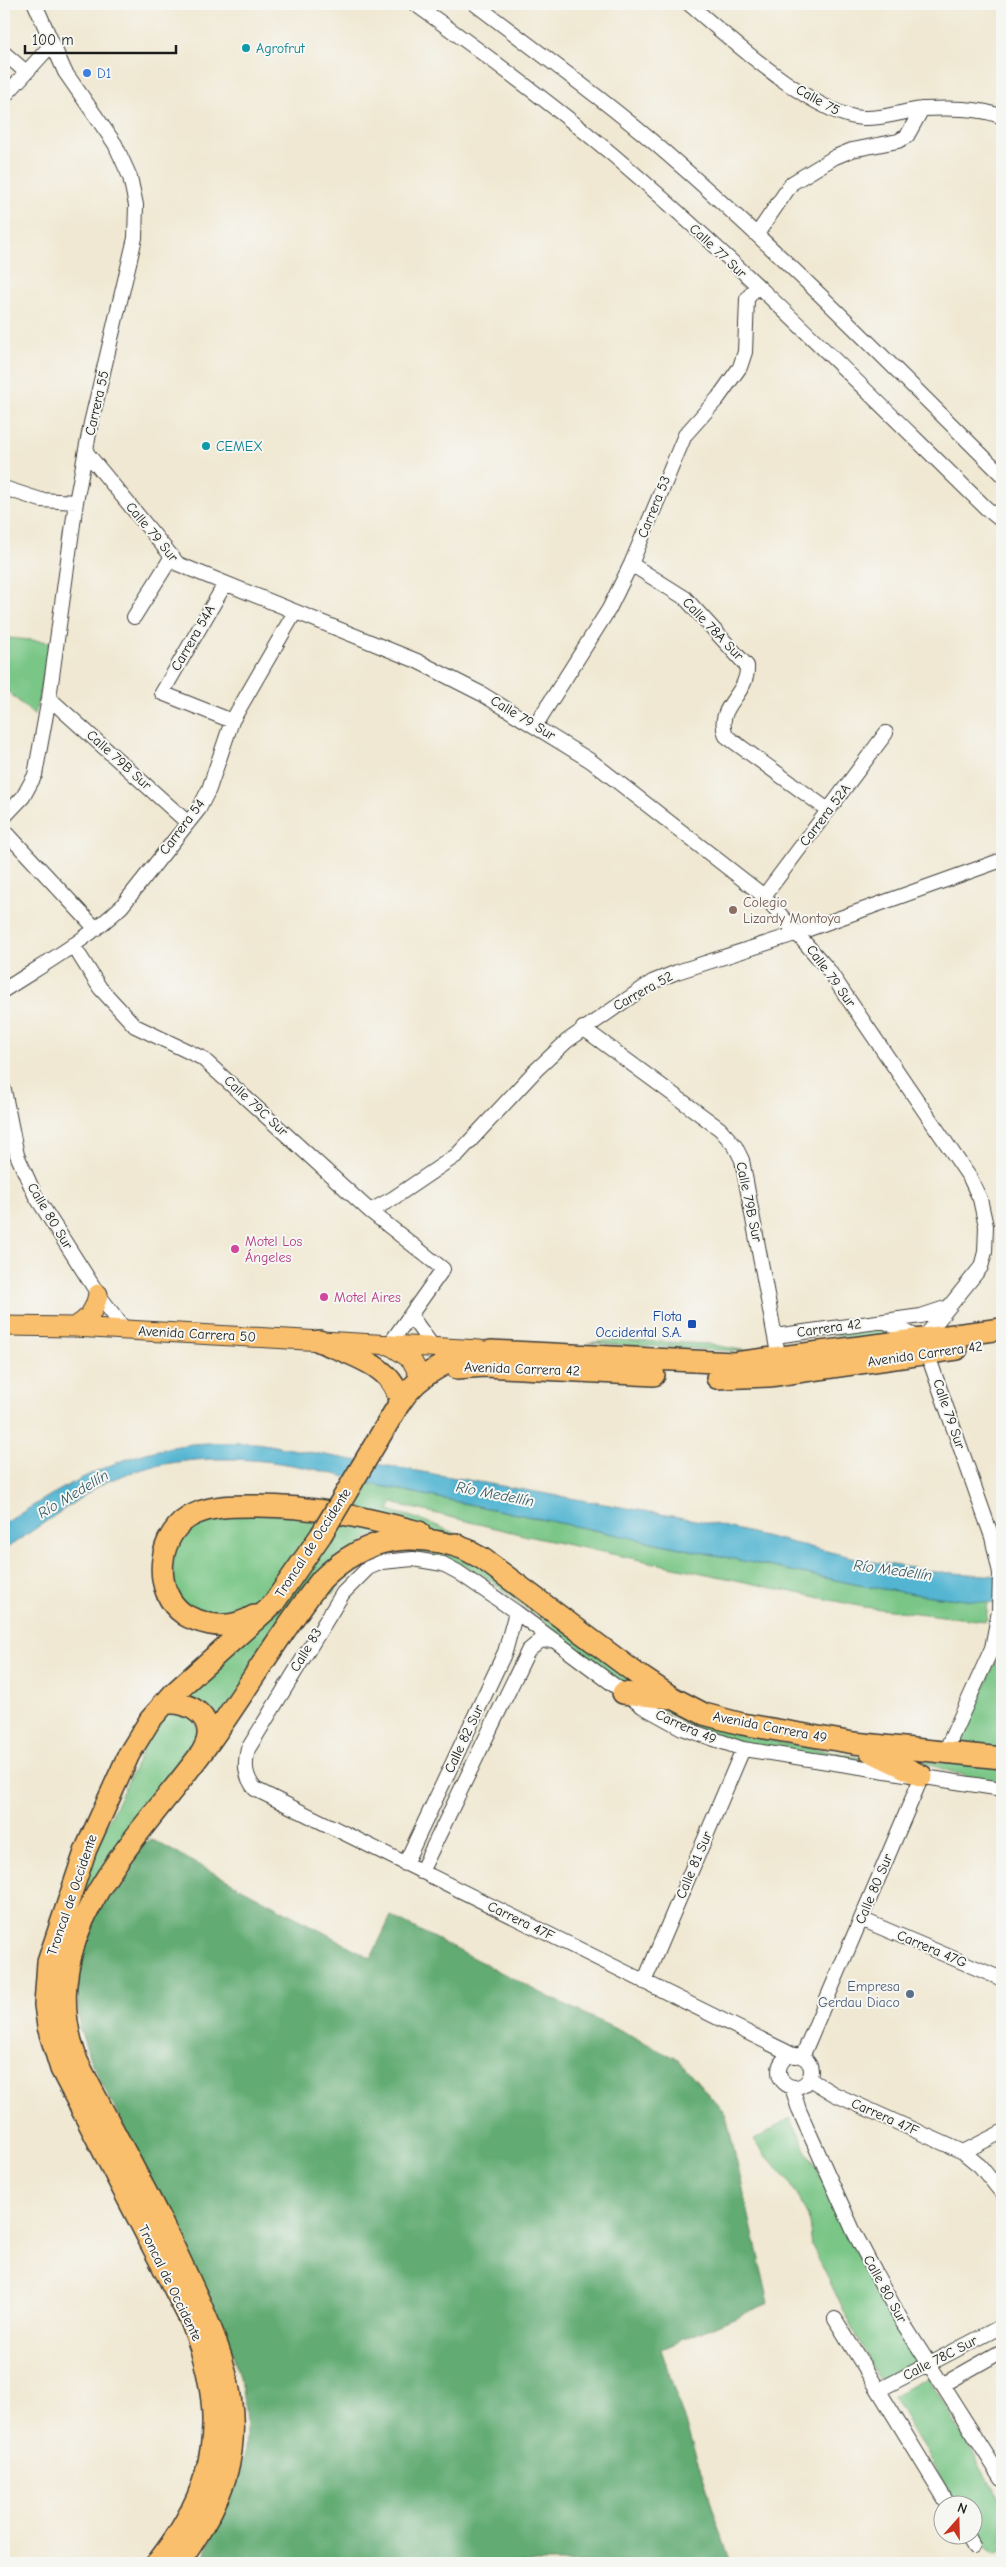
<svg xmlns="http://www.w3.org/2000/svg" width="1006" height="2567" font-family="'Comic Neue',sans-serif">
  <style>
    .green { fill: #79c686; stroke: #4a7151 }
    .forest { fill: #62ab73; stroke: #3f6448 }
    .water { fill: #53b5d2; stroke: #386877 }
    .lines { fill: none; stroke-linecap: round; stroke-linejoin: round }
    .minor-casing { stroke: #3c3b37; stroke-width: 16 }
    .major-casing { stroke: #3c3b37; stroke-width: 21 }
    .highway-casing { stroke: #3c3b37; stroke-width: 24 }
    .minor { stroke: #fff; stroke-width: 14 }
    .major { stroke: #f9bf6d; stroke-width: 19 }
    .highway { stroke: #f9bf6d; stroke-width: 21 }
    .highway-bridge-casing { stroke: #3c3b37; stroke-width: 24; stroke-linecap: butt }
    .highway-bridge { stroke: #f9bf6d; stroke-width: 21 }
    .culture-dot { fill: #0f9aa8; stroke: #f6f6f2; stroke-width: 2 }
    .shop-dot { fill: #3f7fe0; stroke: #f6f6f2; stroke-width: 2 }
    .education-dot { fill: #8d6e63; stroke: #f6f6f2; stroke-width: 2 }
    .hotel-dot { fill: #d1479c; stroke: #f6f6f2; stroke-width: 2 }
    .transit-dot { fill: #1a4fb4; stroke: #f6f6f2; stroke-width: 2 }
    .service-dot { fill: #5c6f8a; stroke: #f6f6f2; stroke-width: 2 }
    .labels { text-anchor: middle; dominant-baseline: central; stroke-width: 4; stroke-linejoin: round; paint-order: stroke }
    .culture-label { font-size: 14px; fill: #0d838f; stroke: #f6f6f2; text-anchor: start }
    .shop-label { font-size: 14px; fill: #366cbe; stroke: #f6f6f2; text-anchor: start }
    .street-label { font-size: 14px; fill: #1c1c1c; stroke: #f6f6f2 }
    .education-label { font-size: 14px; fill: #785e54; stroke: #f6f6f2; text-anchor: start }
    .hotel-label { font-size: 14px; fill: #b23c85; stroke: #f6f6f2; text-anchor: start }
    .transit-label { font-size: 14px; fill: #164399; stroke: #f6f6f2; text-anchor: end }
    .service-label { font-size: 14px; fill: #4e5e75; stroke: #f6f6f2; text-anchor: end }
    .water-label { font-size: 15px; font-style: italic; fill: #325965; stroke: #f6f6f2 }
  </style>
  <rect width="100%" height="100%" fill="#f6f6f2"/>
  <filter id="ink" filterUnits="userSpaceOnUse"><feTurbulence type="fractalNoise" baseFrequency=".02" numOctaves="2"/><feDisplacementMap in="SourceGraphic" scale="10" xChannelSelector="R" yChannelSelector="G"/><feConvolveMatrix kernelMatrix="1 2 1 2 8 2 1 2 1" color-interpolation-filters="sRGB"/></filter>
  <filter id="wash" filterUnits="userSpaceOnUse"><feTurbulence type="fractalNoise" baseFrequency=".0096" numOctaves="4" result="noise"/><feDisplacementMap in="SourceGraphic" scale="20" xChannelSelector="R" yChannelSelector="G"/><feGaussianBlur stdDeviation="1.12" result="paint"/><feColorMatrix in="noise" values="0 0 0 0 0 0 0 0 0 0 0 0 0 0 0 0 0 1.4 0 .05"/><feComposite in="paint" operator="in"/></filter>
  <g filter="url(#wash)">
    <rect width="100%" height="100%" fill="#f0e8d2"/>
    <path class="green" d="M4,634L9,638L51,642L35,716L4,688Z
      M881,1328L898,1333L856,1339L831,1334Z
      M616,1340L709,1344L752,1352L588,1343Z
      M362,1482L864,1586L922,1595L988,1602L986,1621L864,1607L536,1538L392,1503L389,1511C431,1520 466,1538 504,1558L442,1536L346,1510Z
      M230,1514L292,1515L399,1535L368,1537L212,1724L178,1696L265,1599L243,1615L202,1617L174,1595L172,1548L199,1518Z
      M396,1546L447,1549L482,1566L641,1684L624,1687C587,1658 551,1627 514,1599C502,1590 490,1579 477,1572C447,1557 411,1546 378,1556C359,1562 344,1580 332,1594L325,1592L344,1570Z
      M998,1655L1002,1656V1750L959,1748Z
      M649,1701C680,1713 711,1727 743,1735C790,1746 837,1749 882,1765L752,1747L685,1723Z
      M174,1710L194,1718L198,1734L194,1743L61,1939L104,1830L151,1734L164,1715Z
      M911,1759L1002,1768V1783L972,1778Z
      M790,2118L916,2361L879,2381L812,2246L808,2216L789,2181L753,2141Z
      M928,2377L1002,2503V2550L995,2554C970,2535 974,2535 974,2504H956L893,2396Z"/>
    <path class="forest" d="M151,1839L371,1958L391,1916L555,2000L677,2058L726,2115L769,2303L661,2349L731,2563H204C211,2520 245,2483 246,2438C248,2360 205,2289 171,2222C144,2168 118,2115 91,2062L79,2027L77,1992L83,1948L99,1907L130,1856Z"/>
    <path class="water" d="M257,1443L701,1521L868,1561L936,1572L1002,1576V1604L922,1595L864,1586L362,1482C280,1456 182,1446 102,1484C91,1490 80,1498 70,1505C48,1520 26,1535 4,1550V1524C65,1485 118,1453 192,1444C213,1442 235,1443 257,1443Z"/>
  </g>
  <g filter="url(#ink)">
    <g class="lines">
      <g class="minor-casing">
        <path id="minor" d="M415,4C482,52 550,102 613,155C743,266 864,389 986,508L1002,521
          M475,4C539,53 605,100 666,153C783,254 892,366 1002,475
          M689,4C727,36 814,116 863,118C883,119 903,111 923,109C946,108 981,107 1002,117
          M4,53L26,72
          M4,97L52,44
          M757,234L792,183L835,157L852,150L898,141L907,136L922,109
          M86,452L178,564L417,661L482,694L591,761L764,896L827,968L970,1178L980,1199L986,1226L985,1252L981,1267L923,1339
          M4,488L41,500L76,502
          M631,564L685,598L747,666C749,695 714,706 726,736L828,810
          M225,584L162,693L232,721
          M134,617L171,558
          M49,698L188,823
          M535,726L609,609L631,564L685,435L718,398L740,367L745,352L747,299L756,287
          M4,817L23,797L35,775L49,698L76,502L91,423L135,238L136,205L130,177L115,144L65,72L35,4
          M4,830L96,929
          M764,896L886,733
          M73,945L100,988L135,1026L202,1058L370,1211L443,1269L389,1345
          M4,990C44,964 87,940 122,906L199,809L209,789L232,721L295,612
          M583,1028L720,1129L735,1146L742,1160L779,1359
          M4,1090L17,1155L35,1195L98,1294L125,1330
          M370,1211L392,1199L457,1155L536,1070L567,1041L652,982L677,972L798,933L1002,860
          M411,1316L433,1347
          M883,1321L922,1339
          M775,1336L921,1316L945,1308
          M925,1347L992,1537L1000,1573L999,1611L992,1648L944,1754
          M405,1864L505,1652L516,1612
          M421,1872L528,1651L540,1641L554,1640
          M861,1919L1002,1979
          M644,1982L743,1749
          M779 2071a16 16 0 1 1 32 0a16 16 0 1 1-32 0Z
          M795,2056L255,1789C245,1776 244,1765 248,1749L343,1593L368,1568L382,1562L413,1559L443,1564L458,1572L516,1612L642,1706L682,1728L743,1749L1002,1789
          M802,2057L922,1776
          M809,2079L834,2094L963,2152L980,2166L1002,2193
          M792,2087L799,2110L853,2230L877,2276L903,2323L1002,2479
          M963,2152L1002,2132
          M835,2319L948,2504
          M942,2385L1002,2351
          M879,2390L1002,2326
          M966,2534L973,2547"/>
      </g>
      <g class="major-casing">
        <path id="major" d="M4,1326L74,1327L480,1350
          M74,1327C89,1319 95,1310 98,1294
          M390,1345L411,1359L421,1378"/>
      </g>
      <g class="highway-casing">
        <path id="highway" d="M319,1341C348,1354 398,1366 399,1404
          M457,1368L485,1366L654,1375
          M717,1378L769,1376L957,1349
          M399,1404C420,1371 453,1357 491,1351L734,1363L1002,1329
          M455,1544L483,1559L637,1674L673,1698L704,1714L742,1724L854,1743L1002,1758
          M254,1616C241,1624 225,1627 210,1624C202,1622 193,1620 185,1615C150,1592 157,1530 195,1514C212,1506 232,1506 251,1506C309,1505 363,1517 419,1532
          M623,1693L670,1698
          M163,1704C191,1698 220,1721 203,1750
          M870,1751L922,1776
          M157,2563C167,2550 177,2537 185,2522C224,2455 219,2391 191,2321L61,2069L48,2027L45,2005L48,1962L86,1849L129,1754L150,1720L174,1693L273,1604L321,1535
          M179,2563C202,2530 226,2492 231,2451C240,2380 207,2318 178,2256C147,2190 110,2126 77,2061C29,1932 140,1839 208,1744C247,1690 281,1631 322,1579C366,1536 411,1530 468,1550"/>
      </g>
      <use href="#minor" class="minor"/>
      <use href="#major" class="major"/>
      <use href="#highway" class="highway"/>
      <g class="highway-bridge-casing">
        <path id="highway-bridge" d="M321,1535L399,1404"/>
      </g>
      <use href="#highway-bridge" class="highway-bridge"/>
    </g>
  </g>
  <g class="culture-dot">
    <circle cx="246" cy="48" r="5"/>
    <circle cx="206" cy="446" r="5"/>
  </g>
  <circle class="shop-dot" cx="87" cy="73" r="5"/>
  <circle class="education-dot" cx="733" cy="910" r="5"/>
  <g class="hotel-dot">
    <circle cx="235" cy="1249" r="5"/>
    <circle cx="324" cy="1297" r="5"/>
  </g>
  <rect class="transit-dot" x="687" y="1319" width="10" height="10" rx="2.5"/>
  <circle class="service-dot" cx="910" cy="1994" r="5"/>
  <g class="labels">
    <g class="culture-label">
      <text x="256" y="48">Agrofrut</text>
      <text x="216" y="446">CEMEX</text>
    </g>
    <g class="shop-label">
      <text x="97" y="73">D1</text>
    </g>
    <g class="street-label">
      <text transform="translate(818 100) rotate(29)">Calle 75</text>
      <text transform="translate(718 251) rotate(43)">Calle 77 Sur</text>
      <text transform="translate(97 403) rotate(-77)">Carrera 55</text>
      <text transform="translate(654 507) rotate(-68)">Carrera 53</text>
      <text transform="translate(152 532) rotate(50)">Calle 79 Sur</text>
      <text transform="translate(713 629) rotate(46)">Calle 78A Sur</text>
      <text transform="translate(193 638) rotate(-60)">Carrera 54A</text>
      <text transform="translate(523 718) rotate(31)">Calle 79 Sur</text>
      <text transform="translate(119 760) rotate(42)">Calle 79B Sur</text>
      <text transform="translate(825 815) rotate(-53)">Carrera 52A</text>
      <text transform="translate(182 827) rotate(-53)">Carrera 54</text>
      <text transform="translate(831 976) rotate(54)">Calle 79 Sur</text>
      <text transform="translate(643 991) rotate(-29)">Carrera 52</text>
      <text transform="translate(256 1106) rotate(43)">Calle 79C Sur</text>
      <text transform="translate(749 1202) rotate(78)">Calle 79B Sur</text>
      <text transform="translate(50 1216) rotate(59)">Calle 80 Sur</text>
      <text transform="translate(829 1328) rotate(-8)">Carrera 42</text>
      <text transform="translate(197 1334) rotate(3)">Avenida Carrera 50</text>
      <text transform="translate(925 1354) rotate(-8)">Avenida Carrera 42</text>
      <text transform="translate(522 1369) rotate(2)">Avenida Carrera 42</text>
      <text transform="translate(949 1414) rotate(71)">Calle 79 Sur</text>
      <text transform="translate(313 1543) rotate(-57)">Troncal de Occidente</text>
      <text transform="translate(306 1650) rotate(-59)">Calle 83</text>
      <text transform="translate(686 1727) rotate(24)">Carrera 49</text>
      <text transform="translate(770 1727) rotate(11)">Avenida Carrera 49</text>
      <text transform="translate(464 1739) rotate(-65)">Calle 82 Sur</text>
      <text transform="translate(694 1865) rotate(-67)">Calle 81 Sur</text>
      <text transform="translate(874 1889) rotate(-67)">Calle 80 Sur</text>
      <text transform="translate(72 1895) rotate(-71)">Troncal de Occidente</text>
      <text transform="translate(521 1921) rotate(26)">Carrera 47F</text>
      <text transform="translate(932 1949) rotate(23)">Carrera 47G</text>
      <text transform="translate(885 2117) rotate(24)">Carrera 47F</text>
      <text transform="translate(170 2283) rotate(64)">Troncal de Occidente</text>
      <text transform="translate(885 2289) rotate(61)">Calle 80 Sur</text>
      <text transform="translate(940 2358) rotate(-27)">Calle 78C Sur</text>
    </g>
    <g class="education-label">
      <text x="743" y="902">Colegio<tspan x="743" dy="16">Lizardy Montoya</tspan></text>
    </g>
    <g class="hotel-label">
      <text x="245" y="1241">Motel Los<tspan x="245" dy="16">Ángeles</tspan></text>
      <text x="334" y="1297">Motel Aires</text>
    </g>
    <g class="transit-label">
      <text x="682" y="1316">Flota<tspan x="682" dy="16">Occidental S.A.</tspan></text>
    </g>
    <g class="service-label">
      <text x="900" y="1986">Empresa<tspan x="900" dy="16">Gerdau Diaco</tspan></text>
    </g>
    <g class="water-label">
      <text transform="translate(73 1494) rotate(-31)">Río Medellín</text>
      <text transform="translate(495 1494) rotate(11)">Río Medellín</text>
      <text transform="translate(893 1570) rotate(8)">Río Medellín</text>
    </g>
  </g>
  <rect width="1006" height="2567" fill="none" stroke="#f6f6f2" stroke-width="20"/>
  <g transform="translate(958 2520) rotate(20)"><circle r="24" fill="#f6f6f2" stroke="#9f9f9c"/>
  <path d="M0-4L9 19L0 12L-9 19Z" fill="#c8321e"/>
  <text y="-8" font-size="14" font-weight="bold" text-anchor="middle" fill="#1c1c1c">N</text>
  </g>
  <path d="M25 45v8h151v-8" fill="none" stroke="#1c1c1c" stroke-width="2.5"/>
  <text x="32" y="45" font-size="15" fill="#1c1c1c" stroke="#f6f6f2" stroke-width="4" paint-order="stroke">100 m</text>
</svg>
